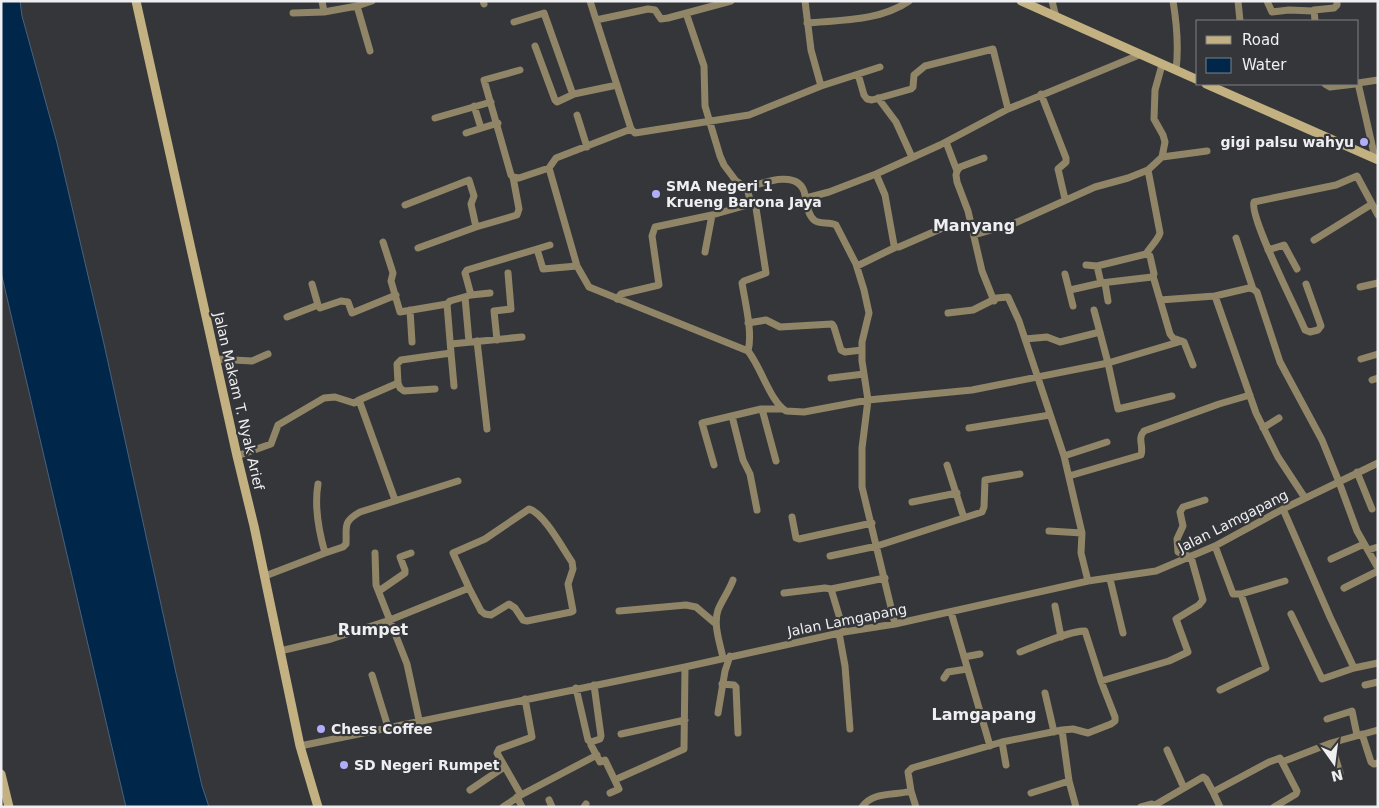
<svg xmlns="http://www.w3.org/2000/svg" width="1379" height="808" font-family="'DejaVu Sans',sans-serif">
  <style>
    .water { fill: #00264a; stroke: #48627c }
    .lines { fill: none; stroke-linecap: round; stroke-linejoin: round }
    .street { stroke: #908567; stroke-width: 7 }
    .secondary { stroke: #c3b181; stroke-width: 9 }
    .poi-dot { fill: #b0aefa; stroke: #35363a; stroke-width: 2 }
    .labels { text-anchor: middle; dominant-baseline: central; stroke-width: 4.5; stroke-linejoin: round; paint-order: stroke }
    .poi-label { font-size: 14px; font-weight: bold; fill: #efeff2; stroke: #35363a; text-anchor: start }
    .street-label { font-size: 14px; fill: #efeff2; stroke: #35363a }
    .quarter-label { font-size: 16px; font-weight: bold; fill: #efeff2; stroke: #35363a }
  </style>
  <rect width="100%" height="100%" fill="#35363a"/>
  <path class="water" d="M1,1H20L22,16L57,143L104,344L176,673L202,786L209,807H126L125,803L1,272Z"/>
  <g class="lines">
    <path class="street" d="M322,1L324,12
      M483,1L484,4
      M590,1L631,129L635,133L749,115L821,86L880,67
      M805,1L811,50L821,86
      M1052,1L1056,17
      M1173,1C1177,25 1179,46 1176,70
      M1238,1L1240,21
      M1267,1L1272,12L1289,10L1313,11
      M293,13L324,12L357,6
      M686,13L704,66L705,106L720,156L724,165L736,181L747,188L751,204L755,205L756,208L766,273L744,281L742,283C745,302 753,333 748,351
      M596,20L648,9L655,10L661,19L668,18L731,1
      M1315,21L1314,10L1334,8L1337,5V1
      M514,22L544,13L572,92L574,94L617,85
      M807,23C841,20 880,21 909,1
      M535,46L555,100L557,102L574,94
      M370,51L357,6L372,1
      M520,70L484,80L511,175L513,177L519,178L549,168
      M858,74L864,95L867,99L872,100L911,89L913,87L914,75L925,66L993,49L1008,109
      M1358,83L1375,158
      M1358,83L1378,80
      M1325,84L1330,87L1355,84
      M1041,94L1066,158V162L1058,169L1065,199
      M878,98L896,122L912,157
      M474,106L481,128
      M577,115L587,147
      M435,118L491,102
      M631,129L556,158L549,168L577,266L589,287L748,351C761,367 771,403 786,411L804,412L868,400L972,390L1108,363L1118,409L1172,396
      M466,133L498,123
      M946,142L957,171
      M1162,157L1207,151
      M984,158L960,167L957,171L956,175L957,182L968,211L982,271L994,301
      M876,174L885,195L894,245L896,247H899L945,227L971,225
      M747,188C762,183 800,168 805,195C807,203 807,214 814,220C819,225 829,221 836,225L856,264L864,290L869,313L862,342V361L868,400L862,448V487L895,624
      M806,198L829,192L876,174L940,145L1008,109L1139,55
      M405,205L469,180L474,196L471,204L476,227
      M974,235L1015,223L1095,187L1128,178L1148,170L1162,157L1165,142L1163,135L1154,119L1155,90L1162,65
      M1236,238L1253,289
      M1314,240L1372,204
      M383,242L393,273L391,281L400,312L447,304
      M418,248L476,227L517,215L519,209L513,177
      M537,249L550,245
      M1268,250L1284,245L1297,269
      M705,252L712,215
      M1086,265L1097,266L1146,254C1150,247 1158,240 1160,233L1148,170
      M857,266L896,247
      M1097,266L1101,283
      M1065,274L1073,306
      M1153,276L1170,334L1173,338L1184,342L1193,365
      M1105,283L1108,301
      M312,284L318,305L320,308L341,301L348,302L352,313L396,295
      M1306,284L1321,326L1318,330L1310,332L1305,330C1297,310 1249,217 1254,202L1336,185L1357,176L1378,215
      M1360,287L1378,283
      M1070,290L1101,283L1152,277L1154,274L1150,256L1146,254
      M471,295L490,293
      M465,297L469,342
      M617,299L621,294L659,285L652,236L655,227L712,215L751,204
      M1160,300L1215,296
      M410,310L412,342
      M1094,310L1108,363L1182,341
      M948,313L973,310L997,298L1008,297L1019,321L1064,456L1082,533L1081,553L1088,581
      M287,317L318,305
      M748,323L766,320L780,327L832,324L834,327L841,350L845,352L862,350
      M1025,339L1047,337L1060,342L1100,332
      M497,340L494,311L511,309L508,273
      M477,341L487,429
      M451,344L522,337
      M451,353L454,386
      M216,359L252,361L268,354
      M1361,359L1378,354
      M831,378L864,374
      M1372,380L1378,378
      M398,383L400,388L404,391L435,389
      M359,400L398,383L397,364L401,360L451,353L447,304L450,301L471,295L465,273L467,270L537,249L543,269L577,266
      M762,409L776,461
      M732,416L743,460L750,474L757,510
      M969,428L1050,415
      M1263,428L1279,418
      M237,456L271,444L278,425L324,398L335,397L354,403L359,400L395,500
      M1064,456L1107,442
      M714,465L702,423L761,409H782
      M947,465L964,518
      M1357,472L1372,509
      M1069,476L1141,455C1144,446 1137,439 1144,431L1219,404L1250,395
      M1305,498L1278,457L1256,413L1215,296L1249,288L1253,289L1257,292L1280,362L1322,440L1339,482L1357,531L1378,568
      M912,502L957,493
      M529,509C544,513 563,549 572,562L573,569L568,584L573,611L571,612L527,621L523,620L515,608L509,604L491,615L485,614L481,611L469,588L453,553L485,539Z
      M1283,509L1330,617L1354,668
      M792,517L796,538L799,539L872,523
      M1049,531L1082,533
      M1215,546L1233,594H1241L1266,668L1220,690
      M1368,550L1378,547
      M325,553L343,547L346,544C347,527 342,522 360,512L458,481
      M375,553L376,585L407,664L419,720
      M830,556L877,546L982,512L984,507L985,480L1020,474
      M1331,559L1364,544
      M265,576L325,553C319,532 314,507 318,484
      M1110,579L1123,633
      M1344,588L1378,571
      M379,591L405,573V570L400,557L411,553
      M784,593L825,588L831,589
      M1241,594L1285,581
      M1055,606L1061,637
      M619,611L686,605L696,607L716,624
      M951,612L990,746
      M1291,614L1322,679L1354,668L1378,663
      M844,632L831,589L885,578
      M839,633L845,666L850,729
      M280,651L331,639L390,620L469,588
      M964,657L980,654
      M723,658C720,643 713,625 718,610C722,600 729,591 733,580
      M372,675L388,727
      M944,678L948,672L967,669
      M1101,681L1169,661L1188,652L1176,619L1199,605L1203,600L1191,557L1178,552L1177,539L1183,526L1180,512L1183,507L1205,500
      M722,684L734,685L736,687L738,733
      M1365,685L1378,682
      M576,688L588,740L591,742L600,739L601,736L594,685
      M1045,693L1054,732
      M718,713L725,671L730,656
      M1327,719L1352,711L1357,735
      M1062,730L1069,781L1076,807
      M621,734L685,720
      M1362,734L1371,762L1374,764L1378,763
      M1002,742L1006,765
      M1331,743L1340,773
      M591,745L600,762L605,760L619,789L610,793
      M300,746L685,667L844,632L895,624L1088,581L1156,571L1215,546L1283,509L1378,463
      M1167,750L1184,788
      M619,778L684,749L685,667
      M470,790L504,767
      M911,791L916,807
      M1031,793L1069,781
      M521,795L497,753L499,749L532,737L525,699
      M517,797L522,807
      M549,800L552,807
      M503,807L521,795L597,755
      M584,807L586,804
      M862,807C873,791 894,796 911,791L908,772L912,768L1002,742L1062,730L1073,729L1088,733L1111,724L1115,721V717L1101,681L1085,631C1068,631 1037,646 1020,652
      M1141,807L1152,804L1155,805L1203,777L1206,779L1213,792
      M1220,807L1213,792L1269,762L1280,758L1282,762
      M1274,807L1296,794L1297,791L1282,762L1331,743L1378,730"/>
    <path class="secondary" d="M136,1L237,456L254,526L300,746L318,807
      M1021,1L1198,80
      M1206,84L1378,160
      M1,774L9,807"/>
  </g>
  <g class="poi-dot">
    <circle cx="1364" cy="142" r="5"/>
    <circle cx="656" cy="194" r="5"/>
    <circle cx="321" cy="729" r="5"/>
    <circle cx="344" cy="765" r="5"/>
  </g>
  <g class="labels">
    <g class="poi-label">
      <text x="1354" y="142" text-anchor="end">gigi palsu wahyu</text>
      <text x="666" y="186">SMA Negeri 1<tspan x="666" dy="16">Krueng Barona Jaya</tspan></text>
      <text x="331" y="729">Chess Coffee</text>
      <text x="354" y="765">SD Negeri Rumpet</text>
    </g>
    <g class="street-label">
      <text transform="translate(239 401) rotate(77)">Jalan Makam T. Nyak Arief</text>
      <text transform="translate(1233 521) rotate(-27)">Jalan Lamgapang</text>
      <text transform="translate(847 620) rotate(-11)">Jalan Lamgapang</text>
    </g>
    <g class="quarter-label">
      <text x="974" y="225">Manyang</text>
      <text x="373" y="629">Rumpet</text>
      <text x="984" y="714">Lamgapang</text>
    </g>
  </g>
  <rect width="1379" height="808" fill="none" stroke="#efeff2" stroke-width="5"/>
  <rect x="1196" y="20" width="162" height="65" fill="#35363a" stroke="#7f8084"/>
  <rect x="1206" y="36" width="25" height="8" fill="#c3b181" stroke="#7f8084"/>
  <text x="1242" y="45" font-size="15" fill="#efeff2">Road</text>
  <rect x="1206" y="58" width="25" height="15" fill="#00264a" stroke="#7f8084"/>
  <text x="1242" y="70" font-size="15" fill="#efeff2">Water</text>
  <g transform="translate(1334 763) rotate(166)" stroke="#35363a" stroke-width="4" paint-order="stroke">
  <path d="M0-4L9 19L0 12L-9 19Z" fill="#efeff2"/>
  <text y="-8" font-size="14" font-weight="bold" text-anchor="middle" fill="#efeff2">N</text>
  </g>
</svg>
